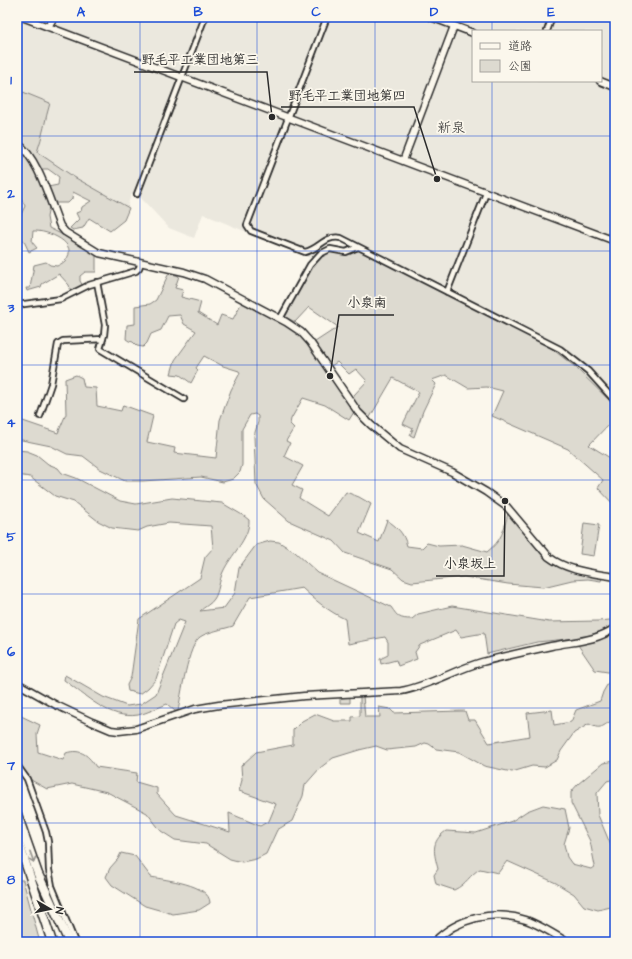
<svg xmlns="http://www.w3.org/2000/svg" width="632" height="959" font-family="'Architects Daughter','Klee One',sans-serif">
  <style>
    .built { fill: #ebe8de; fill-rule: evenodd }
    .green { fill: #dddad0; stroke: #84827e }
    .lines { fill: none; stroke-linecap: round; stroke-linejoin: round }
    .street-casing { stroke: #2b2b2b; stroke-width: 8 }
    .secondary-casing { stroke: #2b2b2b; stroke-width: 9 }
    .highway-casing { stroke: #2b2b2b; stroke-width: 11 }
    .street { stroke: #fbf7ec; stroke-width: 4.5 }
    .secondary { stroke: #fbf7ec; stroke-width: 6 }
    .highway { stroke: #fbf7ec; stroke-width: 8 }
    .oneway { stroke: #93918c }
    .grid { fill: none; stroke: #1d4ed8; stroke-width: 1; stroke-opacity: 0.55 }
    .labels { text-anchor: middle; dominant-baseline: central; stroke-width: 3.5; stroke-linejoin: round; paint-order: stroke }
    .quarter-label { font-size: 14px; fill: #2b2b2b; stroke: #fbf7ec }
    .leader { fill: none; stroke: #2b2b2b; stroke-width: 1.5 }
    .callout-dot { fill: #2b2b2b; stroke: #fbf7ec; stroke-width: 1.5 }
    .callout-label { font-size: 13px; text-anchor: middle; font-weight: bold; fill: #2b2b2b; stroke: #fbf7ec; stroke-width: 3.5; stroke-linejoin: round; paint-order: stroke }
    .neatline { fill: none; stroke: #1d4ed8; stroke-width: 1.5 }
    .grid-label { font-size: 13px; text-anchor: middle; font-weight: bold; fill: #1d4ed8 }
  </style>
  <rect width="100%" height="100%" fill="#fbf7ec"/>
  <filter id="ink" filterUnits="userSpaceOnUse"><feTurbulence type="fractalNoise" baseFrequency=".025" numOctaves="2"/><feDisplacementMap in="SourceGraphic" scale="8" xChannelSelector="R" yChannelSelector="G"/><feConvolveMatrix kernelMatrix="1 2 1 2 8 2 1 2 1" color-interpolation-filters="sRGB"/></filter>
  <g filter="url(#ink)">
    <path class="built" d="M17,17H615V406L574,366L551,348L342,242L334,240L328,242L310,258L203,214L194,238L169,228L141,198L131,195L127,207L74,177L37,152L43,135L44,122L50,103L17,90ZM473,31H601V81H473Z"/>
    <path class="green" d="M23,92L50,103C45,119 43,136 37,152L74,177L129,208L124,220L110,231L89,218L83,228L73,230L70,228L79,219L76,213L81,211L82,207L91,201L73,192L72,199L68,203H53L48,187L58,185L59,177L48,169H40C34,158 27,148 17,140V126L19,120L17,118V105H19Z
      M20,149L27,157L34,168L49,207L47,217L49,228L65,236L96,254V272H85L80,276V281L83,286L71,292L69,285L59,274L42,284L41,287L27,291L26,288H30L34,265L46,262L50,265L57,266C59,265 63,263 65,261C81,243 47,230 33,231L32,242L37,248L29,252L24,241L17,233V223L25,206L21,198H17V153Z
      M358,249L551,348L574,366L615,406V429L609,424L589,445L615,461V506L598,488L603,480L568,449L492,416L503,391L487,387L468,388L446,375L432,380L436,384L423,411L414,437L410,435L413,429L403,424L419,392L393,378L369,419L360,409L353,398L354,395L367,381L356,369L349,374L337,362L331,366L315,342L338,327L309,307L295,322L284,316C294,298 310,259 330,252C341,248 347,261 358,249Z
      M169,273L179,276L175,288L183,290L181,297L201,302L198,313L217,325L221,315L233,319L243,300L283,322L299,334L313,351L354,412L349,420L325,405L303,398L291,419L290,424L294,428L286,441L290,443L284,456L303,466L292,485L302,490L299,498L328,516L346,492L359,497L371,504L359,533L379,542L387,520C397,527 404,533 407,546L422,548L427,543L439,546L462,545L487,552C502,540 504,531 508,512L550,562L564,569L602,578L601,581L588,579L572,580L543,587L508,584L464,577L412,582L403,579L392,569L345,553L334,541L289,521L264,499L256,484L254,436L258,422V416L255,414L250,415L242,429V465L240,472L233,479L223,482L201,477L143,481H125L100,469L83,456L67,454L51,446L17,439V419L58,433L66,414L65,379L76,375L82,378L84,387L96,388L97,406L121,411L123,405L153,416L147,442L175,448L174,453L216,458L220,420L231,390L240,373L239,371L223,366L204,356L196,368L198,370L191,383L180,375L171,374L175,360L196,331L184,324L180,315L168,316L161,330L151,334L147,343L143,347L137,346L133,342L129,341L126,339L127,325L135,324V306L150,304L156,300Z
      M17,450L27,451L37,455L48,464L58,468L62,473L76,478L120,501L136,504L172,498L222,503L244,516L249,520C250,538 230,556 223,572C219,580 219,592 214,599C211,604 204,607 200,611L224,608L235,593L239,568L256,545L270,541L279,542L295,552L318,573L391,607C398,617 399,619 412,619L418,614L452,606L549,622L598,621L610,620L614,624L601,631L586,637L537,642L487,654L484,633L461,637L456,630L420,645L415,652L417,659L398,666L396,660L381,664L380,659L388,655V642L385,637L348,644L345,619C328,611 315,600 302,588L250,597L233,626C224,629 207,632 200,637C188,645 181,696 178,711H175L167,704C157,708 147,713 138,715C110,720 85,695 64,680L65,675L103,697L127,706L141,704L156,694L185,622L179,620L174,624L156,679L148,688L140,694L128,691L127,685L131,677L139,619L200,578L205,557L213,548L211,526L169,523L147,527L138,531L112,528L98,521L74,502L55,496L30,477L17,475Z
      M584,523L599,525L594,556L580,554Z
      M615,631V720C603,723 603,732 589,724L574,733L561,751L557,760L545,767L532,766L512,772L484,766L459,752L436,749L429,744L425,743L416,747L387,750L376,746L359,750L333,758L320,768L305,785L303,796L292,821L277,830L266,854L256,859L242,862L230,859L206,844L175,840L161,831L147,813L107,792L72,784L47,789L31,780L17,762V715H19L40,725L37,734L38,752L63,760L66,753C81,748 89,756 96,767L137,773L136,782L157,788V794L176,815L230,832L229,813L260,826L269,821L276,804L239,791L242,780L241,766L256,752L293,745V730L302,721L315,714L334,721H352V717L360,716V697H350V703H340V696H363L365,717H380L379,707L390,709L394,713L460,711H465L468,720H475L489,743L530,736L527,713L552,710L554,725L571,722L576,710L600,701L603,692L614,673L595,670L578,645L600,639Z
      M615,761V779L607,781L597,793L598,815L615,855V906L598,910L584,906L574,894L556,883L507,861L498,873L480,869C469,875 467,884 454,890L436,884L434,875L438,869C434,853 430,842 446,831L476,833L512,821L527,811L543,805L565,809L569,828L564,844L567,857L572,864L591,869L595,866L590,841L571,803V792L578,784L603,763Z
      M121,853L135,856L151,877C165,880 210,884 210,903L199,910L173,914L145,906L112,885L106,877L110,868L118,859Z
      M17,880H23L39,939L36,942H17Z"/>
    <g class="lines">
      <g class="street-casing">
        <path id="street" d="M327,17L247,225L251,231L305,252C320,249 324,235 341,238L560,349L588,371L615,401
          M547,31L552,17
          M137,194L205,17
          M97,282L105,325L104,335L100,349L184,399
          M447,292L486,193
          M17,305L61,299L89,285L136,271L139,268L141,262
          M280,319L310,265L320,254L330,249L346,252L358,247
          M40,416L51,384L58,344L63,341L103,339
          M17,765L27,779L46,832L48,842L49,870L52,886L75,942"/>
      </g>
      <g class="secondary-casing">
        <path id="secondary" d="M22,17L615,241
          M431,17L473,33
          M48,27L54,17
          M600,81L615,87
          M17,143C38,157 50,202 60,226L65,232L99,253L184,272L205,279L286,322L301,332L310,342L358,412L371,425L400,449L452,472L486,492L507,507L549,557C567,571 593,573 615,577
          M403,161L454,26
          M17,683L56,705L92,722L111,730L119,731L136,729L195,709L219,705L304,696L401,691C429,686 454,670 482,662C505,656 528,651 551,646C575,641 594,642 615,628
          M434,942C457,918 494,909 526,920C540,925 554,934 567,942"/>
      </g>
      <g class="highway-casing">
        <path id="highway" d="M17,814L38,874L69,942
          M17,838L52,942"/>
      </g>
      <use href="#street" class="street"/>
      <use href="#secondary" class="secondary"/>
      <use href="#highway" class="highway"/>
    </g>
    <defs><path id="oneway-shaft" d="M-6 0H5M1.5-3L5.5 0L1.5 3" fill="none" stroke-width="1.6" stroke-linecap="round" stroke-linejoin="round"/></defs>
    <use class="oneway" href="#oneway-shaft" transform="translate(32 857) rotate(70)"/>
  </g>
  <path class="grid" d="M140,17V942M257,17V942M375,17V942M492,17V31M492,81V942M17,136H615M17,251H615M17,365H615M17,480H615M17,594H615M17,708H615M17,823H615"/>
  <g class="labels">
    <g class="quarter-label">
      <text x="451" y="128">新泉</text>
    </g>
  </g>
  <path class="leader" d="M272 117L267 72H134M437 179L414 107H281M330 376L339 315H394M505 501L504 576H436"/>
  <g class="callout-dot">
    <circle cx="272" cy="117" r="4"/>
    <circle cx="437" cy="179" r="4"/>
    <circle cx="330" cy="376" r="4"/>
    <circle cx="505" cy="501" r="4"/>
  </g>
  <g class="callout-label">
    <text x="200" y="64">野毛平工業団地第三</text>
    <text x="347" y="100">野毛平工業団地第四</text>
    <text x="367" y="307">小泉南</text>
    <text x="470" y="568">小泉坂上</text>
  </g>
  <rect width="632" height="959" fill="none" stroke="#fbf7ec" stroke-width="44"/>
  <rect x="472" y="30" width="130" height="52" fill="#fbf7ec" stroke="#a8a59f"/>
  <rect x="480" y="43" width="20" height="6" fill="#fbf7ec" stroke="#a8a59f"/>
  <text x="508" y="50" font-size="12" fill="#2b2b2b">道路</text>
  <rect x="480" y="60" width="20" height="12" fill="#dddad0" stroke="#a8a59f"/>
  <text x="508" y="70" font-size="12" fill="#2b2b2b">公園</text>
  <g transform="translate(50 909) rotate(99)" stroke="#fbf7ec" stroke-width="3" paint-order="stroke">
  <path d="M0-3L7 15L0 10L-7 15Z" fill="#2b2b2b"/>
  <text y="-6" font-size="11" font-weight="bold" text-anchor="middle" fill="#2b2b2b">N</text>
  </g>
  <rect x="22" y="22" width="588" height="915" class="neatline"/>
  <g class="grid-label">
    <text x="81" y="16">A</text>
    <text x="198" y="16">B</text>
    <text x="316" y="16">C</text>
    <text x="434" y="16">D</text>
    <text x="551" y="16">E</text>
    <text x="11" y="84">1</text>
    <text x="11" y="198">2</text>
    <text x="11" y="312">3</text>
    <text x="11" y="427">4</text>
    <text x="11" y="541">5</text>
    <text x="11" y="656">6</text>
    <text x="11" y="770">7</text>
    <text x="11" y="884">8</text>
  </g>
</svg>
